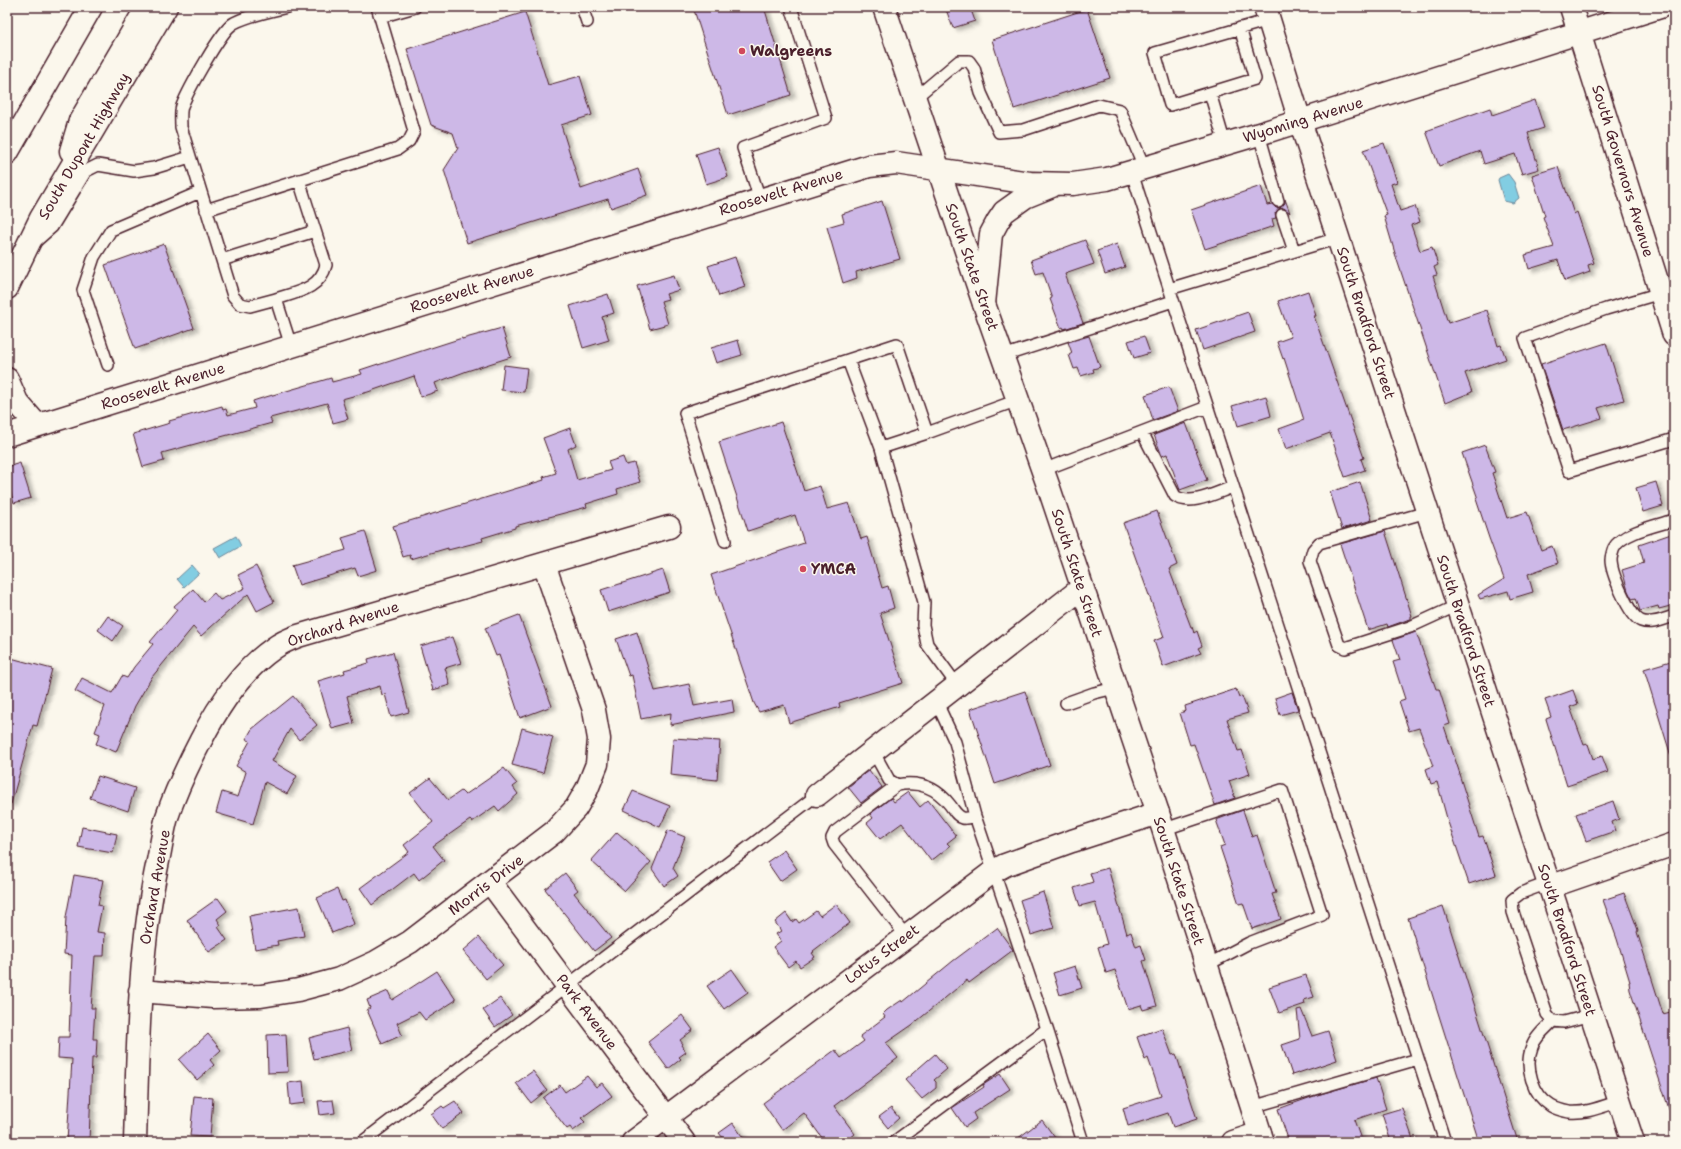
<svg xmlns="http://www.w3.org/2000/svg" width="1681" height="1149" font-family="'Shantell Sans',sans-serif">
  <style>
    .water { fill: #82cde2; stroke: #6c8799 }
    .building { fill: #cdb8e7; stroke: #4a1f2b; filter: url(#shadow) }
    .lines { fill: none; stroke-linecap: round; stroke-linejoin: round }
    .lane-casing { stroke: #4a1f2b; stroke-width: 14 }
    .street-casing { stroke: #4a1f2b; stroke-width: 25 }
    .secondary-casing { stroke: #4a1f2b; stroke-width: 25 }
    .primary-casing { stroke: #4a1f2b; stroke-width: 25 }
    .highway-casing { stroke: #4a1f2b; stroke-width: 25 }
    .lane { stroke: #fbf7ec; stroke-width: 11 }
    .street { stroke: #fbf7ec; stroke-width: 22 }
    .secondary { stroke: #fbf7ec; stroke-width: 22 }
    .primary { stroke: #fbf7ec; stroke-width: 22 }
    .highway { stroke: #fbf7ec; stroke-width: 22 }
    .poi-dot { fill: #d1495b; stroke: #fbf7ec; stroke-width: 1.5 }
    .labels { text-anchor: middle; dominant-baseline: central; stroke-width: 3; stroke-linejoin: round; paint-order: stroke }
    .poi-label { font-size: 15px; font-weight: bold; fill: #4a1f2b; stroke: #fbf7ec; text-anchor: start }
    .street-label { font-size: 15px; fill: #4a1f2b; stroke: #fbf7ec }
  </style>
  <defs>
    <filter id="shadow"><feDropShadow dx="4.5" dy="2.5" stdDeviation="2" flood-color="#0004"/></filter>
  </defs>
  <rect width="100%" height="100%" fill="#fbf7ec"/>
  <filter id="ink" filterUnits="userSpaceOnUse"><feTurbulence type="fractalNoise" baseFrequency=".025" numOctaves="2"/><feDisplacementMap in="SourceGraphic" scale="8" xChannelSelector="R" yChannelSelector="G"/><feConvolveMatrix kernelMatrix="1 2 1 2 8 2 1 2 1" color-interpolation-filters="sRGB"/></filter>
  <g filter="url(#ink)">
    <path class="water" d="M1508,174L1514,182L1519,198L1513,203L1504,201L1498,180L1499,178Z
      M236,536L241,546L220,558L214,548Z
      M192,565L199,573L184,587L177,579Z"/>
    <path class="building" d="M693,7H764L791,95L728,115Z
      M945,7H970L975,21L953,28Z
      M1087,9L1110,78L1014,109L992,40Z
      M525,12L548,85L580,76L592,115L561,125L581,189L638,169L647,195L611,208L608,199L467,243L444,170L458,148L453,133L431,125L407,49Z
      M1535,100L1544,128L1528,133L1539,169L1522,174L1515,154L1484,164L1480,151L1439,166L1426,131L1490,108L1492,115Z
      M1384,143L1397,182L1391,184L1400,211L1415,206L1420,222L1411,225L1420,251L1432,247L1438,265L1434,267L1437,275L1433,276L1448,323L1487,310L1498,346L1501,345L1506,359L1465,373L1472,392L1445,403L1397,260L1384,216L1387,215L1363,150Z
      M718,147L728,177L706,184L696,154Z
      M1558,167L1574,214L1577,212L1594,263L1588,265L1590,272L1565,281L1558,260L1529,269L1525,255L1554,247L1543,217L1545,216L1532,175Z
      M1261,186L1267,205L1272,204L1276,208H1280L1285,203V199L1290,213L1284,208L1279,209L1275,213L1276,218L1272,219L1274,226L1205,249L1191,210Z
      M882,201L900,259L856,272L857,278L843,283L827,227L844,222L842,214Z
      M1085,240L1094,264L1065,274L1083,323L1064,329L1063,327L1061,328L1050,299L1052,298L1043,272L1036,274L1031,260Z
      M164,244L194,328L135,349L105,265Z
      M1117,244L1125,267L1105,274L1097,251Z
      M735,257L745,287L719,296L708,266Z
      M674,275L679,290L666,294L668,299L661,301L668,324L650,329L637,286Z
      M1308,291L1316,316H1314L1364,458L1361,459L1365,470L1345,477L1330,433L1286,449L1279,429L1304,420L1284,358L1283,359L1277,342L1291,337L1278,301Z
      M608,294L614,313L602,317L609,340L583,348L570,306Z
      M1248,312L1255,332L1203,350L1196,330Z
      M502,328L511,357L467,371L435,383L438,391L421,397L414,376L368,392L342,399L348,419L333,423L327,403L270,418L272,423L162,453L164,461L143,467L133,434L170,423L169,421L222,406L223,410L226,409L228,415L255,408L253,401L259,399L331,378L332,382L362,374L360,370L378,364V365L462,338V339Z
      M1089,336L1100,367L1093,369L1094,372L1081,376L1078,368L1074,369L1069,355L1072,353L1068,342Z
      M1144,336L1150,353L1134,358L1128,341Z
      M738,340L742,355L716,363L711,348Z
      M1606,343L1624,400L1598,408L1602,418L1563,430L1541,364Z
      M504,365L527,368L524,392L501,390Z
      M1169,387L1178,411L1153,420L1145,395Z
      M1266,396L1271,416L1238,426L1232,406Z
      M781,422L804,491L820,486L827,509L849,503L861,539L867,537L882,588L888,586L894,608L880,613L903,683L839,703L840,707L789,723L784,705L759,712L754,703L711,575L804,543L795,515L748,531L719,442Z
      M1186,423L1207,480L1180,490L1167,454L1162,456L1154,435Z
      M570,428L576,445L568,449L577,480L611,470L608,462L623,457L626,465L634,463L640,482L617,489L618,494L586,504L587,507L515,526V528L482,538L483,541L448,550V548L411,559L410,555L403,557L393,526L544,480L543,477L556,473L543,438Z
      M1485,445L1495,472L1492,473L1507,518L1527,512L1541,550L1552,546L1558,563L1528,574L1533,592L1510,599L1508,591L1480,599L1478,595L1504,579L1489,538L1476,499H1478L1462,453Z
      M20,463L31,498L14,503L7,481V467Z
      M1360,482L1372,520L1342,529L1330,492Z
      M1656,482L1663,506L1643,512L1636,488Z
      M1157,511L1177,565L1169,569L1191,627H1192L1194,633L1197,631L1202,646L1198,648L1201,653L1163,667L1154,641L1164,637L1123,523Z
      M365,531L377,570L358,576L355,568L299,585L292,565L346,550L342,538Z
      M1385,531L1412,616H1411V619L1407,620L1388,627L1387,624L1368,630L1340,544Z
      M1674,533V605L1659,609L1658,606L1640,611L1636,598L1632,599L1628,591L1622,570L1644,563L1639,545Z
      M256,566L274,602L257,611L248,594L201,636L193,627L152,677L135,706L116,752L96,744L100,734L95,732L105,706L75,691L82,678L112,693L122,676L127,678L134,667L153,644L150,642L177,610L174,606L193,589L204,602L214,593L220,600L245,588L238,575Z
      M663,570L670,592L608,612L601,590Z
      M519,615L552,706L520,718L499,655L496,656L485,628Z
      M108,616L123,626L113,641L98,630Z
      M637,632L655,691L689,684L694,706L732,699L734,712L670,725L671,713L641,719L632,675L629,676L616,639Z
      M1416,632L1436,689H1439L1450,724L1444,726L1460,774H1459L1479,837L1483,836L1496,875L1469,884L1448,822L1437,782L1431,784L1426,769L1433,766L1419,728L1409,731L1399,701L1405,699L1393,662L1400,660L1393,640Z
      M452,637L461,663L445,668L450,685L433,690L420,646Z
      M393,652L409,712L391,717L385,694L382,695L380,686L347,696L354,723L332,729L318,681L345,673L344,670L369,663L368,659Z
      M7,657L52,669L37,726L33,725L11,804L7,803Z
      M1674,660V755L1671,756L1644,669Z
      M1236,689L1239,697L1242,696L1248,713L1227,719L1238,751L1242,750L1250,774L1229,781L1235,798L1215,805L1194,744L1190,745L1180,713L1186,711L1185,706Z
      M1573,690L1578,704L1570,707L1584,745L1588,744L1593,759L1602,756L1608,772L1567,786L1546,719L1551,717L1545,700Z
      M1025,691L1050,765L995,784L970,709Z
      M1292,692L1298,710L1280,715L1275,698Z
      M293,696L317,725L299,740L290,729L272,761L297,776L287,794L265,782L253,824L216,813L222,792L238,797L246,772L236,766L250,741L246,739L252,729Z
      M522,728L553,737L543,773L512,765Z
      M673,738L720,741L717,780L670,775Z
      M504,768L517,784L513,787L518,794L499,811L495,806L472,822L470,820L433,846L444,860L419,880L414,873L372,905L360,888L409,852L404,845L433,822L410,793L430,778L448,800L461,791L465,795Z
      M869,770L882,787L861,803L848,787Z
      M98,776L135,788L128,811L90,798Z
      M633,791L670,806L660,827L624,810Z
      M908,792L920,807L928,800L956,836L947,843L950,846L931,861L902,823L880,839L867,823L873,818L870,814L891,798L894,802Z
      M1613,801L1619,819L1612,822L1615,831L1586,841L1576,814Z
      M1243,810L1252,837L1257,835L1276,893L1272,894L1281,919L1252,929L1243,903L1239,904L1220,847L1225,845L1216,820Z
      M82,827L117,834L113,853L78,847Z
      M668,830L685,837L673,868L678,876L664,886L652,869Z
      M617,832L651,862L625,891L591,861Z
      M784,850L797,869L780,881L767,862Z
      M1108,868L1127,934L1131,932L1136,947L1141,945L1146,960L1143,961L1157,1006L1143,1010L1141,1005L1128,1009L1115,970L1106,973L1098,947L1107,944L1095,902L1080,906L1074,888L1093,882L1090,873Z
      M565,873L578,890L574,893L611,938L594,951L545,889Z
      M74,875L103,880L98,905L102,906L97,932L105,933L104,956H95L91,1008H95L93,1039H97L96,1058H92L89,1142H67L72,1059L58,1058L59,1037H69L72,955L64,954L66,917Z
      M337,889L342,901L345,900L354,924L332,933L317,898Z
      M1043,892L1054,928L1031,935L1020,900Z
      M1624,893L1638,930L1637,932L1663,1014L1674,1011V1115H1671L1647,1042L1630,990L1629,982H1630L1617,939L1603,900Z
      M218,898L227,911L217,919L221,925L218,927L227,940L209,952L187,920Z
      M836,904L850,923L813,951L814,952L812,953L815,957L800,967L796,961L788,967L773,947L781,941L776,934L781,931L775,922L786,913L792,922L796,919L799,923L816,911L820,916Z
      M1443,906L1518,1142H1479L1408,918Z
      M299,907L304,936L277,941L278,945L255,949L249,916Z
      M997,928L1013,950L969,983L967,980L912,1025L886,1043L898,1058L834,1106L855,1134L845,1142H825L804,1113L782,1130L763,1103L835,1050L841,1058L864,1041L860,1036L885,1017L883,1014L887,1010L902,1000L903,1002L953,961Z
      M479,937L503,965L486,979L463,951Z
      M1075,966L1082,988L1060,995L1053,973Z
      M732,969L748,992L724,1009L707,986Z
      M437,971L456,1000L425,1020L419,1012L397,1023L402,1035L382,1044L367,1010L370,1008L367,1000L388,991L392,1000Z
      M1306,975L1314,997L1304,1000L1305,1004L1279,1013L1269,987Z
      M500,998L512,1015L495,1027L483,1010Z
      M1301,1009L1312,1036L1328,1031L1337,1060L1292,1075L1282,1045L1300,1039L1297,1010Z
      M682,1015L693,1030L680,1040L683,1044L681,1045L686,1052L679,1057L681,1059L668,1069L648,1042Z
      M347,1028L352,1050L314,1059L309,1038Z
      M1162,1028L1172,1055L1176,1054L1197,1119L1173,1127L1168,1113L1128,1126L1123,1108L1161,1096L1148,1058L1145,1060L1137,1037Z
      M208,1034L221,1050L210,1060L214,1065L197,1080L179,1060Z
      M286,1034L288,1072L268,1073L267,1035Z
      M935,1054L947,1069L934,1080L936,1082V1088L922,1099L905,1080Z
      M533,1071L547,1090L531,1103L516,1083Z
      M1000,1074L1010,1089L973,1113L976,1119L965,1127L952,1108L984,1087L983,1085Z
      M587,1076L596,1087L602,1083L612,1096L584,1116L581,1118L585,1122L573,1131L570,1127L567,1129L543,1098L560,1085L565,1092Z
      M1376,1078L1386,1109L1354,1120L1362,1142H1289L1278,1109L1317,1095Z
      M303,1081L305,1103L290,1105L288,1083Z
      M194,1096L213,1098L210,1137L190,1136Z
      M333,1100L335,1113L320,1115L318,1101Z
      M455,1101L464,1113L442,1129L431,1114L442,1106L444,1108Z
      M891,1108L899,1118L888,1128L879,1117Z
      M1402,1108L1414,1142H1391L1382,1114Z
      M1042,1120L1058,1142H1013Z
      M733,1123L746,1142H726L719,1133Z"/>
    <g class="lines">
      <g class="lane-casing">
        <path id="lane" d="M582,7L587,22
          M380,17L415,7
          M1240,28L1255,79L1170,105L1155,53L1269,20
          M1210,93L1225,144
          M915,98L959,61H969L974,68L981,93L999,132L1023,130L1099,105L1120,110L1145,169
          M1259,134L1278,201
          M1132,173L1445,1142
          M760,199L743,148L826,118L791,7
          M206,210L398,149L409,141L414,131L377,7
          M1282,215L1294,251
          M35,242L52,227L86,171L98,165L134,171L154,168L190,157
          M222,260L315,231
          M1169,289L1338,238
          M1661,293L1606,309L1525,338L1569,471L1674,439
          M276,299L250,306L240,304L233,296L181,127C181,121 180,112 182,106C188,91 221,30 234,23C250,15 269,11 287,7
          M291,346L276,299C297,292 320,289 326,265L299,180
          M1003,356L1173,301
          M848,360L881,448
          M108,365L83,290L94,257L111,230L200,192
          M1142,432L1175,496C1191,507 1217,492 1233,487
          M1043,470L1207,407
          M1427,512L1319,543L1313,550L1310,561L1339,645L1345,648L1410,627L1458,605
          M1674,520C1659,525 1622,532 1614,548C1613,550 1611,557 1611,560C1611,572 1629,616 1641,621C1651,625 1664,619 1674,616
          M725,541L685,413L897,344L927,433
          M957,685L927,644L923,625L924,602L881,448L927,433L1018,400
          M936,701L955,742L975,816L1047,1029L1083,1142
          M1066,703L1094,693L1115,688
          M873,751L889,780L897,785C919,781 936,787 950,805C954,810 956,816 963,818C966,819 971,817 975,816
          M897,785L835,832L832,838L834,844L906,936
          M1162,830L1282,790L1322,915L1249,943L1207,965
          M1548,883L1521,893L1512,900L1513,912L1547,1014L1553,1021L1564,1022L1591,1015
          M1553,1021C1546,1028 1535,1037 1532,1047C1524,1067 1533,1095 1551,1106C1556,1109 1564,1111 1569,1112C1585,1114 1604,1106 1620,1101
          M1252,1107L1418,1059
          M362,1142L817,795
          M894,1142L1047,1029"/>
      </g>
      <g class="street-casing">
        <path id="street" d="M1265,7L1300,121L1633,1142
          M817,795L1082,588
          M490,882L684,1142
          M1549,887L1674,844
          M140,991L213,997L261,996L298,990L339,979L376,962L410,942L554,832L576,808L587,789L597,764L599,739L594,710L544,564
          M135,1142C138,1048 138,954 158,861C161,847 163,831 167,817C176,790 188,765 201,740C219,705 242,670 274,648C281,643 290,639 298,636L669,527
          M633,1142L994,871L1005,865L1072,841L1158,813
          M1233,1142L1260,1133"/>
      </g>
      <g class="secondary-casing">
        <path id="secondary" d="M1571,7L1674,335
          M984,304L991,234L998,221L1004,212L1025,197L1052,186
          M7,435L869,166L896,163L1030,183L1073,184L1107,179L1259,134L1660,7"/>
      </g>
      <g class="primary-casing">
        <path id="primary" d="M884,7L984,304L1049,488L1158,813L1263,1142"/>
      </g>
      <g class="highway-casing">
        <path id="highway" d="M71,151L80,121L147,7
          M7,153L91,7
          M7,288L41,218L166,7
          M7,379L17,402L37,425"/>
      </g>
      <use href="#lane" class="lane"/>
      <use href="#street" class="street"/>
      <use href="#secondary" class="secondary"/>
      <use href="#primary" class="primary"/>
      <use href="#highway" class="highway"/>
    </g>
  </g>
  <g class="poi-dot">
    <circle cx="742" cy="51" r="4"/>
    <circle cx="803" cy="569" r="4"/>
  </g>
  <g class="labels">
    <g class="poi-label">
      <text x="750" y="51">Walgreens</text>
      <text x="811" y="569">YMCA</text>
    </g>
    <g class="street-label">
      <text transform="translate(1303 120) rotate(-17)">Wyoming Avenue</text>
      <text transform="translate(84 146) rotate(-60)">South Dupont Highway</text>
      <text transform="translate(1623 171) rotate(73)">South Governors Avenue</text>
      <text transform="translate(781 192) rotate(-17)">Roosevelt Avenue</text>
      <text transform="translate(972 267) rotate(71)">South State Street</text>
      <text transform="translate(472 289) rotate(-17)">Roosevelt Avenue</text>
      <text transform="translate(1366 323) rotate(72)">South Bradford Street</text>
      <text transform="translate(163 386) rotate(-17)">Roosevelt Avenue</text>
      <text transform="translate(1077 573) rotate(72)">South State Street</text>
      <text transform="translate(343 624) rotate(-18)">Orchard Avenue</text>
      <text transform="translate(1466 631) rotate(72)">South Bradford Street</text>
      <text transform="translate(1179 881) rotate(72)">South State Street</text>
      <text transform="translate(486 885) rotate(-37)">Morris Drive</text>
      <text transform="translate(155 887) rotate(-80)">Orchard Avenue</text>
      <text transform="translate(1567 940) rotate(72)">South Bradford Street</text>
      <text transform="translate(882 954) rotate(-37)">Lotus Street</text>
      <text transform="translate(587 1012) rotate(53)">Park Avenue</text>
    </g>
  </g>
  <rect width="1681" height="1149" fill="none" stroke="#fbf7ec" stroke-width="24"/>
  <rect x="12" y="12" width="1657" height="1125" fill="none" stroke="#4a1f2b" stroke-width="1.5" filter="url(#ink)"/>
</svg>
